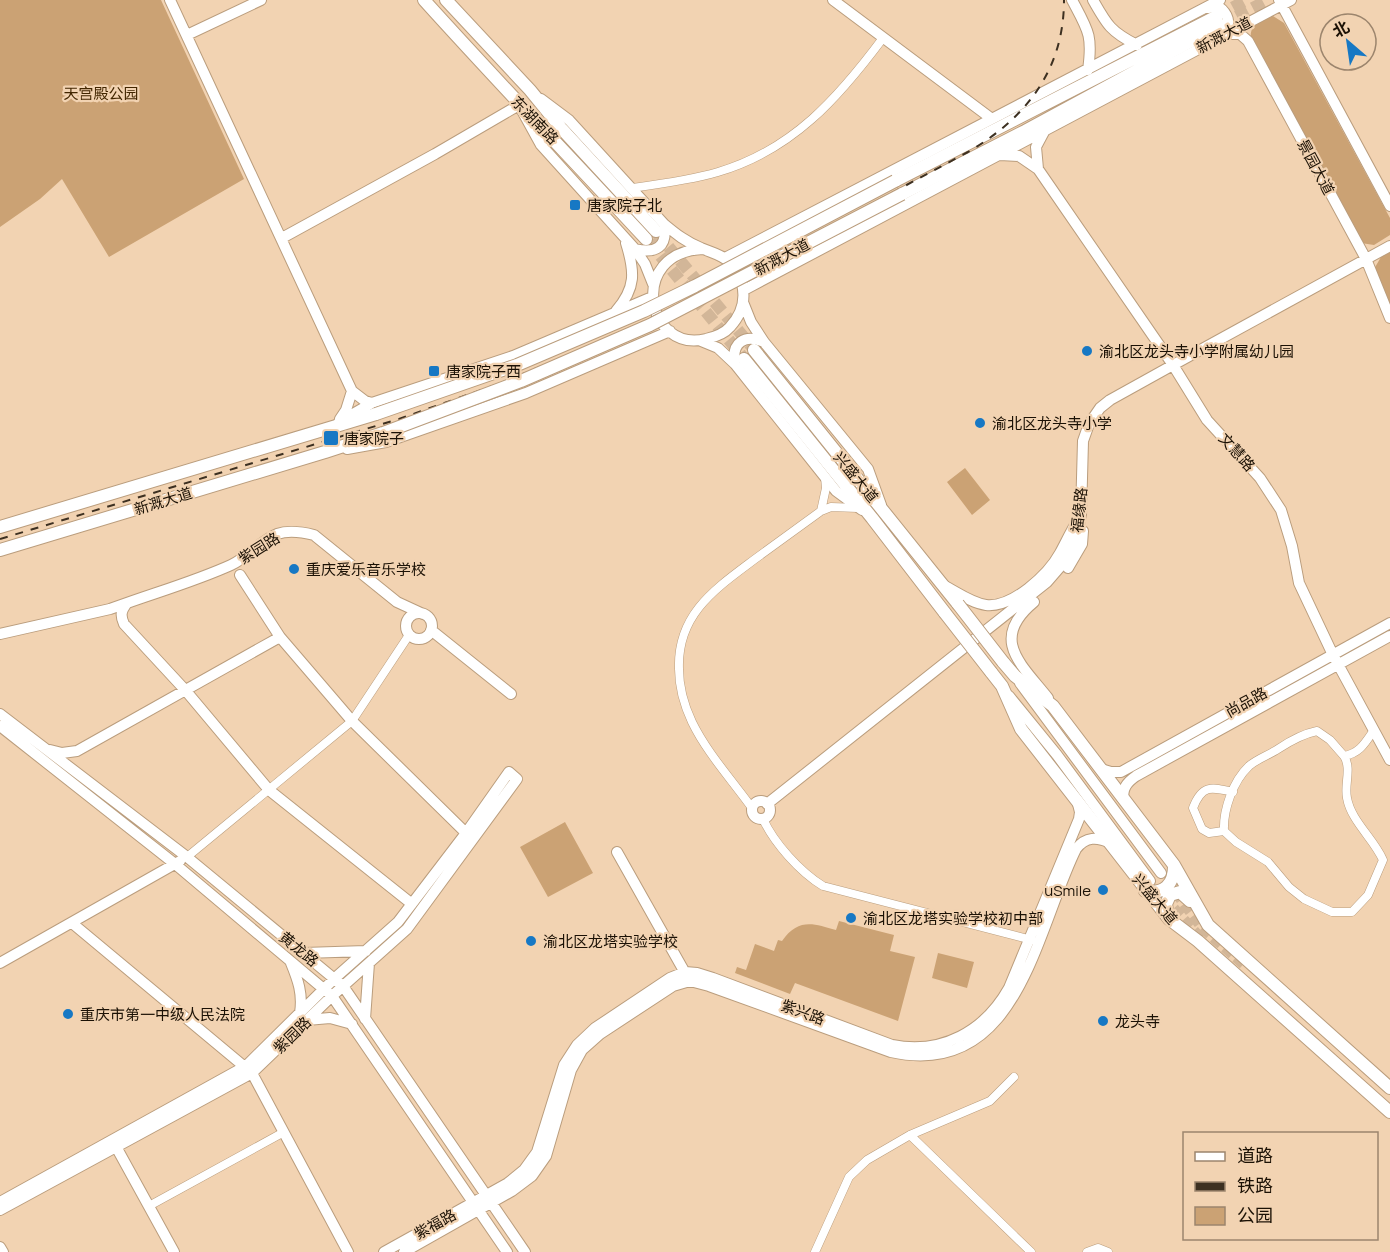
<svg xmlns="http://www.w3.org/2000/svg" width="1390" height="1252" font-family="Manrope,'Noto Sans SC',sans-serif">
  <style>
    .green { fill: #cba274 }
    .lines { fill: none; stroke-linecap: round; stroke-linejoin: round }
    .secondary-tunnel { stroke: #d2b698; stroke-width: 10; stroke-dasharray: 10 5; stroke-linecap: butt }
    .primary-tunnel { stroke: #d2b698; stroke-width: 12; stroke-dasharray: 12 6; stroke-linecap: butt }
    .street-casing { stroke: #ba9d7d; stroke-width: 9 }
    .secondary-casing { stroke: #ba9d7d; stroke-width: 12 }
    .primary-casing { stroke: #ba9d7d; stroke-width: 14 }
    .street { stroke: #fff; stroke-width: 8 }
    .secondary { stroke: #fff; stroke-width: 10 }
    .primary { stroke: #fff; stroke-width: 12 }
    .rail { stroke: #3d3021; stroke-width: 2; stroke-dasharray: 8 8; stroke-linecap: butt }
    .primary-bridge-casing { stroke: #ba9d7d; stroke-width: 14; stroke-linecap: butt }
    .primary-bridge { stroke: #fff; stroke-width: 12 }
    .poi-dot { fill: #1778c4; stroke: #f2d3b2; stroke-width: 2 }
    .labels { text-anchor: middle; dominant-baseline: central; stroke-width: 4.5; stroke-linejoin: round; paint-order: stroke }
    .street-label { font-size: 15px; fill: #1b1105; stroke: #f2d3b2 }
    .park-label { font-size: 15px; fill: #422600; stroke: #f2d3b2 }
    .poi-label { font-size: 15px; fill: #1b1105; stroke: #f2d3b2; text-anchor: start }
  </style>
  <rect width="100%" height="100%" fill="#f2d3b2"/>
  <path class="green" d="M0,0H161L244,179L109,257L62,179L40,199L0,227Z
    M1273,16L1284,23L1390,218V235L1374,245L1361,243L1251,39C1249,26 1260,17 1273,16Z
    M1390,252V308L1374,269L1381,257Z
    M965,468L990,500L972,515L947,482Z
    M565,822L593,873L548,897L520,847Z
    M839,921L894,935L890,951L915,957L898,1021L795,983L790,994L735,973L737,967L746,970L755,944L774,951L778,940L782,941C798,918 813,923 836,930Z
    M938,953L974,962L967,988L932,978Z"/>
  <g class="lines">
    <path class="secondary-tunnel" d="M1175,892L1201,927L1246,967
      M1164,897L1202,939"/>
    <path class="primary-tunnel" d="M1217,16L1247,0
      M1221,25L1268,0
      M657,233L752,347
      M649,242L742,356"/>
    <g class="street-casing">
      <path id="street" d="M632,188C661,184 691,180 718,172C793,150 839,97 883,38
        M821,511L826,488L825,477
        M1344,756C1352,769 1344,784 1347,798C1351,821 1374,839 1383,860L1368,895L1352,912H1332L1304,899L1289,887L1268,862L1236,842L1224,831C1223,810 1233,781 1249,766C1257,759 1269,755 1278,749C1290,741 1302,734 1317,731L1330,740L1344,756C1360,753 1365,743 1374,730
        M752,808C732,780 707,753 692,722C684,705 679,689 679,669C677,614 715,589 755,559C777,543 799,527 821,511L831,507L858,508
        M763,819C774,843 800,872 823,886L1032,940
        M1224,831L1209,833L1202,829L1193,808C1202,784 1212,787 1233,792
        M187,857L352,721L409,635
        M910,1135L1031,1252
        M149,1206L284,1132
        M815,1252L849,1177L867,1160L910,1135L990,1101L1014,1077
        M1087,1252L1098,1248L1108,1252"/>
    </g>
    <g class="secondary-casing">
      <path id="secondary" d="M170,0L352,391
        M833,0L992,119
        M1072,0C1088,30 1093,35 1088,70
        M1093,0C1107,25 1111,32 1137,45
        M1279,0L1390,206
        M1208,8L1218,6C1229,14 1230,22 1226,34H1240L1248,41L1366,259L1390,318
        M187,35L261,0
        M541,99L569,120L664,224C676,234 686,242 701,248C712,253 721,254 731,263
        M1000,155L1019,156L1038,169L1173,365L1207,420L1260,478L1281,510L1292,546L1299,583L1333,655L1390,760
        M1038,169L1036,147L1044,132
        M282,238L435,154L519,105L541,145L635,249L645,264L653,284
        M635,249C656,254 668,247 664,224
        M703,249C627,252 646,354 706,339C715,337 724,334 730,327C741,315 746,300 742,284
        M725,258L1220,0
        M744,290L1291,0
        M743,302L751,322L764,342L868,469L881,505
        M616,311C636,288 635,272 626,243
        M701,341L718,348L735,364L836,491L862,510
        M735,364C731,342 745,334 764,342
        M340,419L346,410L352,391L365,401L372,403
        M339,422L372,403L513,356L652,297
        M347,449L386,442L526,393L670,331
        M1068,568L1082,544L1083,531
        M240,575L280,637L352,721L466,833
        M943,585C957,592 971,603 986,605C1012,608 1048,575 1060,553C1066,542 1071,531 1078,520
        M1034,602C989,639 1021,664 1048,698
        M127,603C121,611 120,615 124,624L186,691L269,790L412,904
        M406 626a13 13 0 1 1 26 0a13 13 0 1 1-26 0Z
        M431,630L511,694
        M0,634L110,609L127,603C161,591 198,580 231,565C248,557 260,541 277,534C289,530 302,532 314,535L397,602L423,614
        M1020,683L1161,873
        M1009,696L1057,755L1150,881
        M0,714L187,857L343,986L525,1252
        M0,726L175,864L332,996L507,1252
        M50,750L62,753L77,751L280,637
        M1101,769L1111,772H1121L1390,623
        M1123,799C1123,788 1126,783 1136,776L1390,636
        M752 810a9 9 0 1 1 18 0a9 9 0 1 1-18 0Z
        M767,804L1047,582L1066,560L1077,537L1081,515L1083,441L1089,424L1100,408L1110,400L1173,365L1390,246
        M617,852L688,978
        M72,923L252,1073L348,1252
        M304,953L366,951
        M0,963L180,861
        M291,963C298,980 303,994 300,1013
        M365,1019L369,963
        M307,1020L330,1018L352,1024
        M114,1143L174,1252
        M0,1202L246,1066L335,978L398,922L466,833L509,772L517,779L407,929L332,996L252,1073L0,1210
        M0,1247L3,1252
        M384,1252L508,1183L524,1170L537,1152L564,1065L577,1045L595,1028L670,978L685,972L697,973L713,978L892,1045C942,1055 985,1031 1009,988L1079,819L1080,812L1077,800
        M404,1252L512,1191L532,1176L546,1156L571,1070L582,1050L600,1034L673,986L690,981L709,986L891,1052C1018,1080 1035,932 1076,849C1086,836 1097,837 1111,843"/>
    </g>
    <g class="primary-casing">
      <path id="primary" d="M424,0C497,81 572,159 646,239
        M446,0L530,90L561,128L656,231
        M895,181L1217,16
        M902,194L1025,131L1221,25
        M754,350L958,604
        M744,359L872,518L945,613
        M0,527L376,414
        M0,550L325,452L383,433
        M1003,662L1015,676L1053,706L1174,865L1208,925L1390,1088
        M991,672L1002,686L1021,729L1169,919L1198,941L1390,1112
        M1145,891C1164,895 1174,884 1174,866
        M1168,917L1166,904L1170,895L1180,892L1190,901"/>
    </g>
    <use href="#street" class="street"/>
    <use href="#secondary" class="secondary"/>
    <use href="#primary" class="primary"/>
    <path class="rail" d="M0,539L399,419L501,383L619,334L767,260L968,152C1026,118 1064,70 1064,0"/>
    <g class="primary-bridge-casing">
      <path id="primary-bridge" d="M376,414L517,365L644,311L695,286L895,181
        M383,433L521,381L650,325L902,194
        M958,604L1003,662
        M945,613L991,672"/>
    </g>
    <use href="#primary-bridge" class="primary-bridge"/>
  </g>
  <g class="poi-dot">
    <rect x="569" y="199" width="12" height="12" rx="3"/>
    <circle cx="1087" cy="351" r="6"/>
    <rect x="428" y="365" width="12" height="12" rx="3"/>
    <circle cx="980" cy="423" r="6"/>
    <rect x="323" y="430" width="16" height="16" rx="3"/>
    <circle cx="294" cy="569" r="6"/>
    <circle cx="1103" cy="890" r="6"/>
    <circle cx="851" cy="918" r="6"/>
    <circle cx="531" cy="941" r="6"/>
    <circle cx="68" cy="1014" r="6"/>
    <circle cx="1103" cy="1021" r="6"/>
  </g>
  <g class="labels">
    <g class="street-label">
      <text transform="translate(1224 35) rotate(-28)">新溉大道</text>
      <text transform="translate(535 120) rotate(46)">东湖南路</text>
      <text transform="translate(1316 167) rotate(62)">景园大道</text>
      <text transform="translate(782 257) rotate(-28)">新溉大道</text>
      <text transform="translate(1237 452) rotate(48)">文慧路</text>
      <text transform="translate(856 477) rotate(51)">兴盛大道</text>
      <text transform="translate(163 501) rotate(-17)">新溉大道</text>
      <text transform="translate(1079 510) rotate(-84)">福缘路</text>
      <text transform="translate(259 548) rotate(-32)">紫园路</text>
      <text transform="translate(1246 702) rotate(-29)">尚品路</text>
      <text transform="translate(1155 899) rotate(50)">兴盛大道</text>
      <text transform="translate(299 949) rotate(39)">黄龙路</text>
      <text transform="translate(803 1012) rotate(20)">紫兴路</text>
      <text transform="translate(292 1035) rotate(-44)">紫园路</text>
      <text transform="translate(435 1224) rotate(-29)">紫福路</text>
    </g>
    <g class="park-label">
      <text x="101" y="93">天宫殿公园</text>
    </g>
    <g class="poi-label">
      <text x="587" y="205">唐家院子北</text>
      <text x="1099" y="351">渝北区龙头寺小学附属幼儿园</text>
      <text x="446" y="371">唐家院子西</text>
      <text x="992" y="423">渝北区龙头寺小学</text>
      <text x="344" y="438">唐家院子</text>
      <text x="306" y="569">重庆爱乐音乐学校</text>
      <text x="1091" y="890" text-anchor="end">uSmile</text>
      <text x="863" y="918">渝北区龙塔实验学校初中部</text>
      <text x="543" y="941">渝北区龙塔实验学校</text>
      <text x="80" y="1014">重庆市第一中级人民法院</text>
      <text x="1115" y="1021">龙头寺</text>
    </g>
  </g>
  <rect x="1183" y="1132" width="195" height="108" fill="#f2d3b2" stroke="#9c856d" stroke-width="1.5"/>
  <rect x="1195" y="1152" width="30" height="9" fill="#ffffff" stroke="#9c856d" stroke-width="1.5"/>
  <text x="1237" y="1162" font-size="18" fill="#1b1105">道路</text>
  <rect x="1195" y="1182" width="30" height="9" fill="#3d3021" stroke="#9c856d" stroke-width="1.5"/>
  <text x="1237" y="1192" font-size="18" fill="#1b1105">铁路</text>
  <rect x="1195" y="1207" width="30" height="18" fill="#cba274" stroke="#9c856d" stroke-width="1.5"/>
  <text x="1237" y="1222" font-size="18" fill="#1b1105">公园</text>
  <g transform="translate(1348 42) rotate(331)"><circle r="28" fill="#f2d3b2" stroke="#9c856d" stroke-width="1.5"/>
  <path d="M0-4.5L10 22L0 15L-10 22Z" fill="#1778c4"/>
  <text y="-9" font-size="16" font-weight="bold" text-anchor="middle" fill="#1b1105">北</text>
  </g>
</svg>
